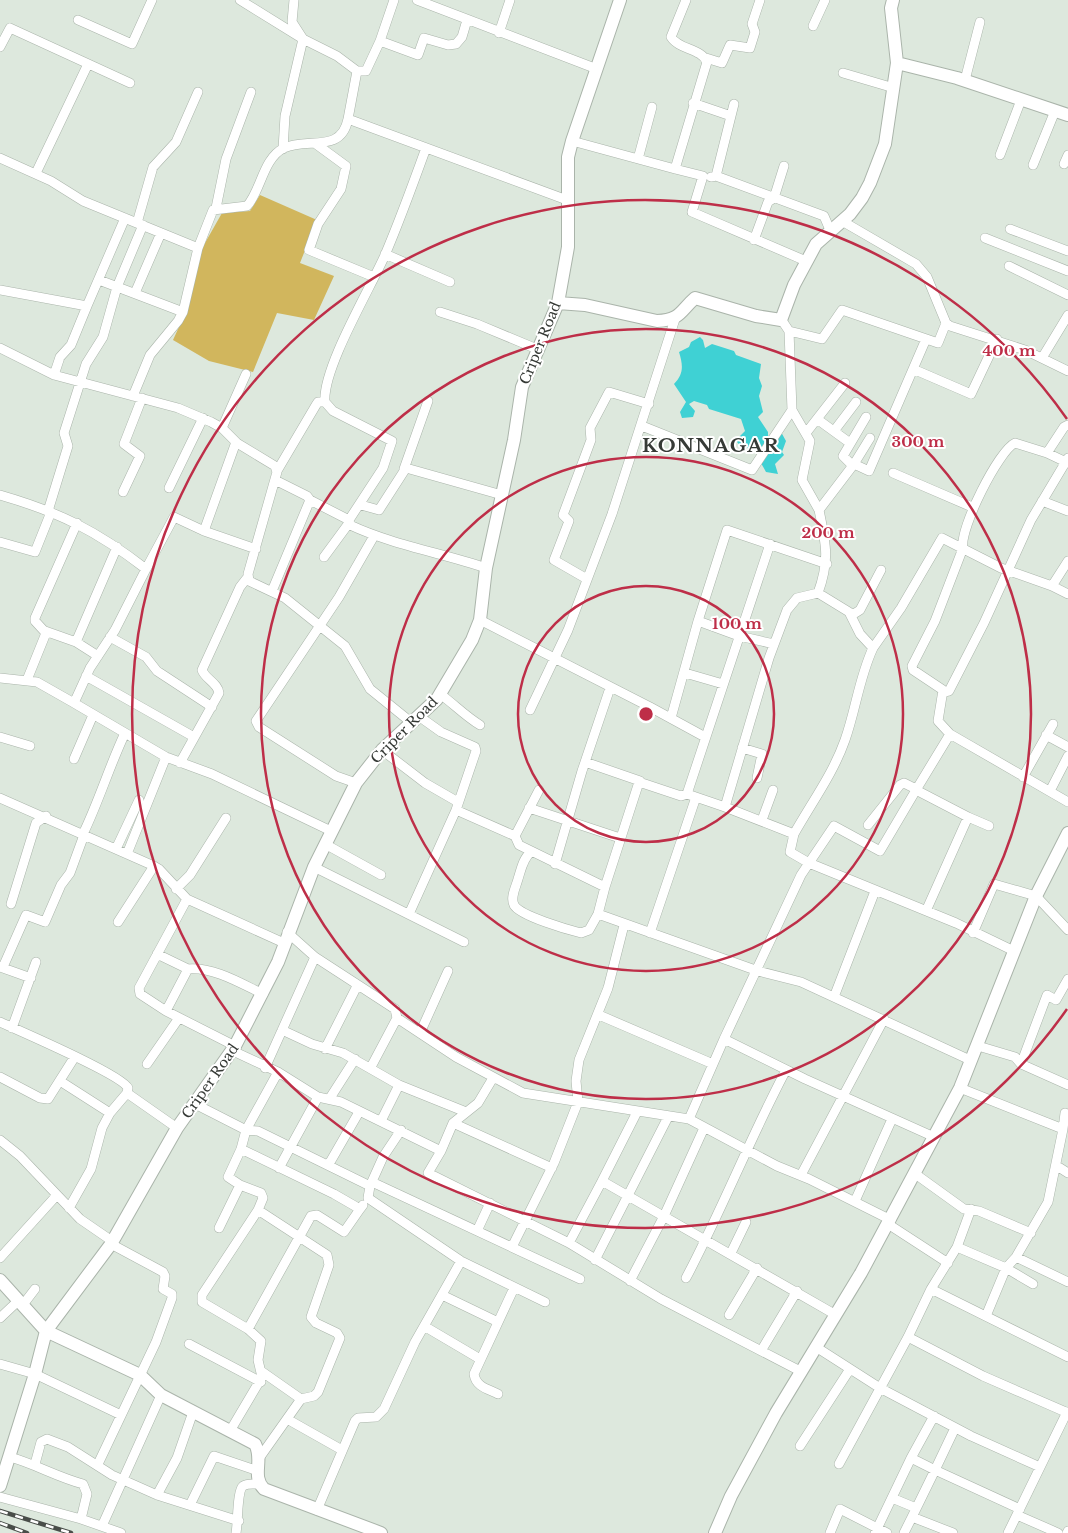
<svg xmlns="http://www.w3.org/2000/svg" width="1068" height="1533" font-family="'Libre Baskerville',serif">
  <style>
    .green { fill: #d1b65d }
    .water { fill: #3fd1d4 }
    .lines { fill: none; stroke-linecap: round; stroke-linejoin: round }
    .street-casing { stroke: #aab4aa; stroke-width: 10 }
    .secondary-casing { stroke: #aab4aa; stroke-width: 14 }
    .street { stroke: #fff; stroke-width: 9 }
    .secondary { stroke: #fff; stroke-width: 12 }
    .rail-casing { stroke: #494d49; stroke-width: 4.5 }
    .rail { stroke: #fff; stroke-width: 2.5; stroke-dasharray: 8; stroke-linecap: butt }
    .ring { fill: none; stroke: #be2e48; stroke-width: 2.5 }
    .labels { text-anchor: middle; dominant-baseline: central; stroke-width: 4; stroke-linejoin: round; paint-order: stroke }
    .street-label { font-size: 14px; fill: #363a36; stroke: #fff }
    .district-label { font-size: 19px; font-weight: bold; letter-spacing: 1px; fill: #363a36; stroke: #fff }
    .centre { fill: #be2e48; stroke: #fff; stroke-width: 2.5 }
    .ring-label { font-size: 15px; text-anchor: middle; font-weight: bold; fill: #be2e48; stroke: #fff; stroke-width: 4; stroke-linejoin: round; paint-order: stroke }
  </style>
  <rect width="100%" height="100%" fill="#dde8dd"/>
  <path class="green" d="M260,195L317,220L300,263L334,276L314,320L277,313L253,372L209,361L173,340L189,305L197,257L222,213L250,211Z"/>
  <path class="water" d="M700,337L703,340L705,348L712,344L734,351L736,355L761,364L759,378L762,386L759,396L763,412L758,417L768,432V436L781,432L786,441L782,452L784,455L775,464L778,474L766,472L761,463L765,448L757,451L739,445L736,440L745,431L741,419L709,409L707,405L694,401L689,404L695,411L693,417L682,418L680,412L686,402L674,384C684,374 683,365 679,352L689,347L691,342Z"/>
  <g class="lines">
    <g class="street-casing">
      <path id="street" d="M240,0L303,39L292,22L294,0
        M417,0L597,69
        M686,0L671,37C679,50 701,48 707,62L675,169L703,176L692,212L806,261
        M78,20L132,44L152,0
        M813,26L825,0
        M499,33L510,0
        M380,41L418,55L424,38L448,45L456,44L462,37L467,20
        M0,47L10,28L130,83
        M706,58L722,63L730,45L750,48L755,32L752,24L760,0
        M357,71L348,119L567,200
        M843,73L894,88
        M965,80L980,22
        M693,103L731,116
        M572,141L675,169
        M316,144L346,166L341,189L318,224L309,250L374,277
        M426,148C413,184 400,220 385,255C370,289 322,369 325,402L333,411L392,441L383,468L349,520L350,525C393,545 442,553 486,568
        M283,149L285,116L303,39L337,56L357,71H366L380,41L394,0
        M1000,155L1021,100
        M0,158L51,181L83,201L198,248
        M638,159L652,107
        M1064,164L1068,155
        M1033,165L1055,111
        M36,173L88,64
        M716,176L824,216L830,230
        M711,177L716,176L734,104
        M216,208L226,159L251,92
        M842,221L916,264L927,277L946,323L950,326L1025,350L1068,371
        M137,223L153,167L176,142L198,92
        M1010,229L1068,251
        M985,238L1068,271
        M754,240L768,202L774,198L784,166
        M385,254L450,282
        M1009,266L1068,295
        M99,280L183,312
        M0,290L87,306L125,218
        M135,293L161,233
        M440,312L477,324L537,349
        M781,319L789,331L792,410L810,441L802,480L819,510
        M789,331L822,339L842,310L938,343L946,323
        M0,348L54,375L178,408L211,422L222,428L237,443L275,466L277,472L248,574L249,581L285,598L345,646L370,689L412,723
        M1042,358L1068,315
        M913,369L971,394L997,339
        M54,375L60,357L71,345L87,306
        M133,396L150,355L178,321L183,312L198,248L213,210L247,206C261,191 263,158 284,148C308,137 341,154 348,119
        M817,419L850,443
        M1068,425L1064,427L1047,453L1015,443C999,450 959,529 963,548L935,621L912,666L913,670L943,690L938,721L950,734L1068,802
        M642,426L752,470L792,410
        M222,428L246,374
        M834,431L856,402
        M806,433L845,383
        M1047,453L1068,463
        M854,464L869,471L926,339
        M853,466L843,456L866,417
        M404,469L428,401
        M277,471L316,405L318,402H325
        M893,473L972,507
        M169,488L203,418
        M123,492L140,456L124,444L142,398
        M0,495C59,512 97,531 146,569L174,517L204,531L256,549
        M310,500L349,520
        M1042,501L1068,511
        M361,505L379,510L406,468L502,495
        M48,511L68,446L64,433L86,364L103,337L117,287L143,225
        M204,531L236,442
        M0,542L35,552L51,512
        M324,557L349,523
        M146,569L115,630L90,668L74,703L166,757L212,774L331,831
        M587,579L554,560L569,521L563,515L591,440L590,428L609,392L649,404
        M1052,586L1068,561
        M272,591L310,500L307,496L275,480
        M818,593L849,612L860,634L873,648C859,678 856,709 845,740C833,774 812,802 794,834L725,807L769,658L787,610L797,598Z
        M818,593C830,560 826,544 819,510L854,464L870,438
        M852,615L860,610L881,570
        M480,620L650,707L705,737
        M698,621L727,530L827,564
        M45,631L76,642L98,656
        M110,637L146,657L157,671L212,707
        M76,642L117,547
        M873,648L901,608L942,538L1001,568L1052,586L1068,594
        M685,673L723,684
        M86,676L194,737
        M0,678L37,682L74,703
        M27,680L46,633L35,621V618L77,523
        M944,692L949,691L984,623L1031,520L1068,458
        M440,694C454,704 465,716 480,725
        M530,710L568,630L612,514L675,319
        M420,717L441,732L475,747L476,751L456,810L515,836L519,845L605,887L598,914L758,971L801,982L970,1060
        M671,718L698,621L739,636L774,644
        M950,734L916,790L968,817
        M1046,735L1068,747
        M0,737L30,746
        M742,748L762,754L757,778
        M382,750L425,783L458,802
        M74,759L93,715
        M585,762L640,781
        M180,763L219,693C218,683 205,679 202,670L240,587L247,578
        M1023,777L1053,724
        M356,783L336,776L259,727L256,721L339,597L374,536
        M1050,791L1068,756
        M0,798L154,866L159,869L187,899L284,943
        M725,807L687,794L770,544
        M529,808L620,838
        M762,820L773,790
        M868,825L900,785L904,783L916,789
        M83,834C99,801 109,767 125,733
        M794,834L790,852L809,863L834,826L880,851L916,790
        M515,836L539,790
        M325,844L381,875
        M116,849L139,800
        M531,852C523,858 521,870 518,879C516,887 510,897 514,905C520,916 569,930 581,933L589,930L598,914
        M127,854L166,757
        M555,864L582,771L610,688
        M314,867L464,942
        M605,887L639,782L681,796L687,794
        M176,889L190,875L226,818
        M11,904L36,823L46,816
        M926,911L968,817L989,826
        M409,914L456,810
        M118,922L154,866
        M287,932L315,957L395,1009L397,1018L456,1057L523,1093L689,1119L777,1166L809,1179L891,1220
        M650,933L696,797
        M973,933L994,884L1036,896L1068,930
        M157,954L188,969
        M0,967L31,978
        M3,967L26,915L45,922L61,885L70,873L84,835
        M834,997L875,891
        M166,1011L140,994L139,988L187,899
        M599,1015L713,1064
        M0,1022C20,1031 122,1075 128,1088L127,1093L110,1113L102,1128L91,1169L69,1208
        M12,1028L36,962
        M282,1030L312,1044L343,1053L399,1085L466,1112
        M420,1033L448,971
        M724,1039L801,875L809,863L956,923L1014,951
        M235,1046L166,1011L188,969C214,967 240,983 263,994
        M978,1046L1015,1057L1021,1064L1068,1085
        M325,1049L357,986
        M233,1051L278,1072L318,1097L341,1102L441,1151L428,1173L569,1243L661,1299L802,1372
        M147,1064L179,1018
        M1021,1064L1047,995L1056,1000L1068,979
        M371,1067L397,1018
        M265,1068L315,957
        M278,1072L246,1130L241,1149L228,1177L240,1185L261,1193L263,1198L258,1210L202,1295V1302L248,1329L311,1216L317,1215L344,1232L360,1209
        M0,1077L40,1098L48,1099L74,1058
        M60,1081L110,1113
        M960,1088L1063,1129L1065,1113L1068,1115
        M127,1093L177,1128
        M330,1098L355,1059
        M195,1104L246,1130L258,1131L370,1186L368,1198L461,1261L545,1302
        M637,1112L602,1181L836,1315
        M689,1119L724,1039L805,1079L932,1136
        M381,1121L399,1085
        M453,1123L552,1168
        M0,1140L20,1156L80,1219L112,1241
        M241,1149L334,1194L360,1209L363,1205
        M441,1151L453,1123L478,1103L493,1078
        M329,1164L359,1112
        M1057,1166L1068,1173
        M279,1168L318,1097
        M914,1173L964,1209L979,1211L1031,1233
        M801,1175L884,1019
        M372,1182L580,1279
        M370,1186L383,1157L401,1130
        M855,1201L892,1119
        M258,1210L327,1255L329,1265L311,1317L316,1323L337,1333L340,1338L318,1392L314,1396L301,1399L260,1457
        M888,1224L948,1263
        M219,1228L240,1185
        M477,1231L490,1203
        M569,1243L602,1181
        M512,1247L554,1163L578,1102L576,1081L579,1060L608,988L624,925
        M957,1247L1006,1268L1033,1284
        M731,1253L746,1222
        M1016,1257L1048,1202L1063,1129
        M0,1258L57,1195
        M595,1260L668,1117
        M686,1278C722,1210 750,1138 786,1070
        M630,1281L664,1216L704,1128
        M931,1289L1068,1357
        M442,1295L498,1322
        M22,1306L35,1289
        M729,1315L757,1268
        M986,1316L1006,1268L1016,1257L1068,1282
        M0,1318L18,1301
        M424,1326L480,1359
        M908,1337L983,1376L1068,1413
        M189,1344L261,1382
        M816,1347L880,1388L971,1436L1040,1467
        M761,1351L797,1291
        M0,1364L35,1374L121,1415
        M261,1371L301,1399
        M498,1394C488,1389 476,1387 474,1374L514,1288
        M287,1419L342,1450
        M230,1431L262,1377L258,1360L261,1341L248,1329
        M800,1446L850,1369
        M10,1457C35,1464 57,1477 83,1484L87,1494L81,1519
        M911,1458L934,1416
        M35,1464L41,1442L47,1439L68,1447L112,1475L157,1495L239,1521
        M98,1464L156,1342L172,1298V1294L163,1289L165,1276L163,1272L111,1244
        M839,1464L908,1337L931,1289L957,1247L971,1209
        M157,1495L177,1458L193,1412
        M0,1497L81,1519L121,1533
        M892,1498L916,1508
        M190,1505L214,1456L258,1471
        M317,1510L355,1421L358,1418L376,1417L384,1409L415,1342L461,1261
        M1017,1515L1058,1533
        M912,1517L935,1470L1020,1509
        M102,1526L161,1395
        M236,1533C238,1523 237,1491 243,1486C247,1483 253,1484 258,1484
        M830,1533L840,1509L887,1533
        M875,1533L911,1458L935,1470L955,1428
        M904,1533L912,1517L953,1533
        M1008,1533L1067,1412
        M1067,1533L1068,1531"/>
    </g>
    <g class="secondary-casing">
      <path id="secondary" d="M897,63L957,78L1068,115
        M558,303L585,305L657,321C681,320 680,311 695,298L756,316L781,320L794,285L816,244L850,214L862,198L870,183L885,144L897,63L891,8L893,0
        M0,1280L46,1331L140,1375L161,1395L255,1444C264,1460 251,1476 264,1489L381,1533
        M0,1486L35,1374L46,1331L111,1244L177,1128L235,1046L278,962L314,867L356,783L382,750L437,699L472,640L480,620L486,568L514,440L522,387L558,303L568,247V157L572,141L620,0
        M715,1533L731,1496L776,1413L861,1273L960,1088L1036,896L1068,833"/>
    </g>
    <use href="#street" class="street"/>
    <use href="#secondary" class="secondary"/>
    <g class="rail-casing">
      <path id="rail" d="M0,1511L71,1533
        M0,1523L27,1533"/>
    </g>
    <use href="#rail" class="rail"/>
  </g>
  <g class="ring">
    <circle cx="646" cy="714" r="128"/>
    <circle cx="646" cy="714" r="257"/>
    <circle cx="646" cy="714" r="385"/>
    <path d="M1067 1009A514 514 0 1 1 1067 419"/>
  </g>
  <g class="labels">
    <g class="street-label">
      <text transform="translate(540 343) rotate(-68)">Criper Road</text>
      <text transform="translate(404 730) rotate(-45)">Criper Road</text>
      <text transform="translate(210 1081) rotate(-55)">Criper Road</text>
    </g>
    <g class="district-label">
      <text x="711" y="445">KONNAGAR</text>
    </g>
  </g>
  <circle cx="646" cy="714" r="8" class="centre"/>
  <g class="ring-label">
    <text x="1009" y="356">400 m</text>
    <text x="918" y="447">300 m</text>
    <text x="828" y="538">200 m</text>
    <text x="737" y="629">100 m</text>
  </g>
</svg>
